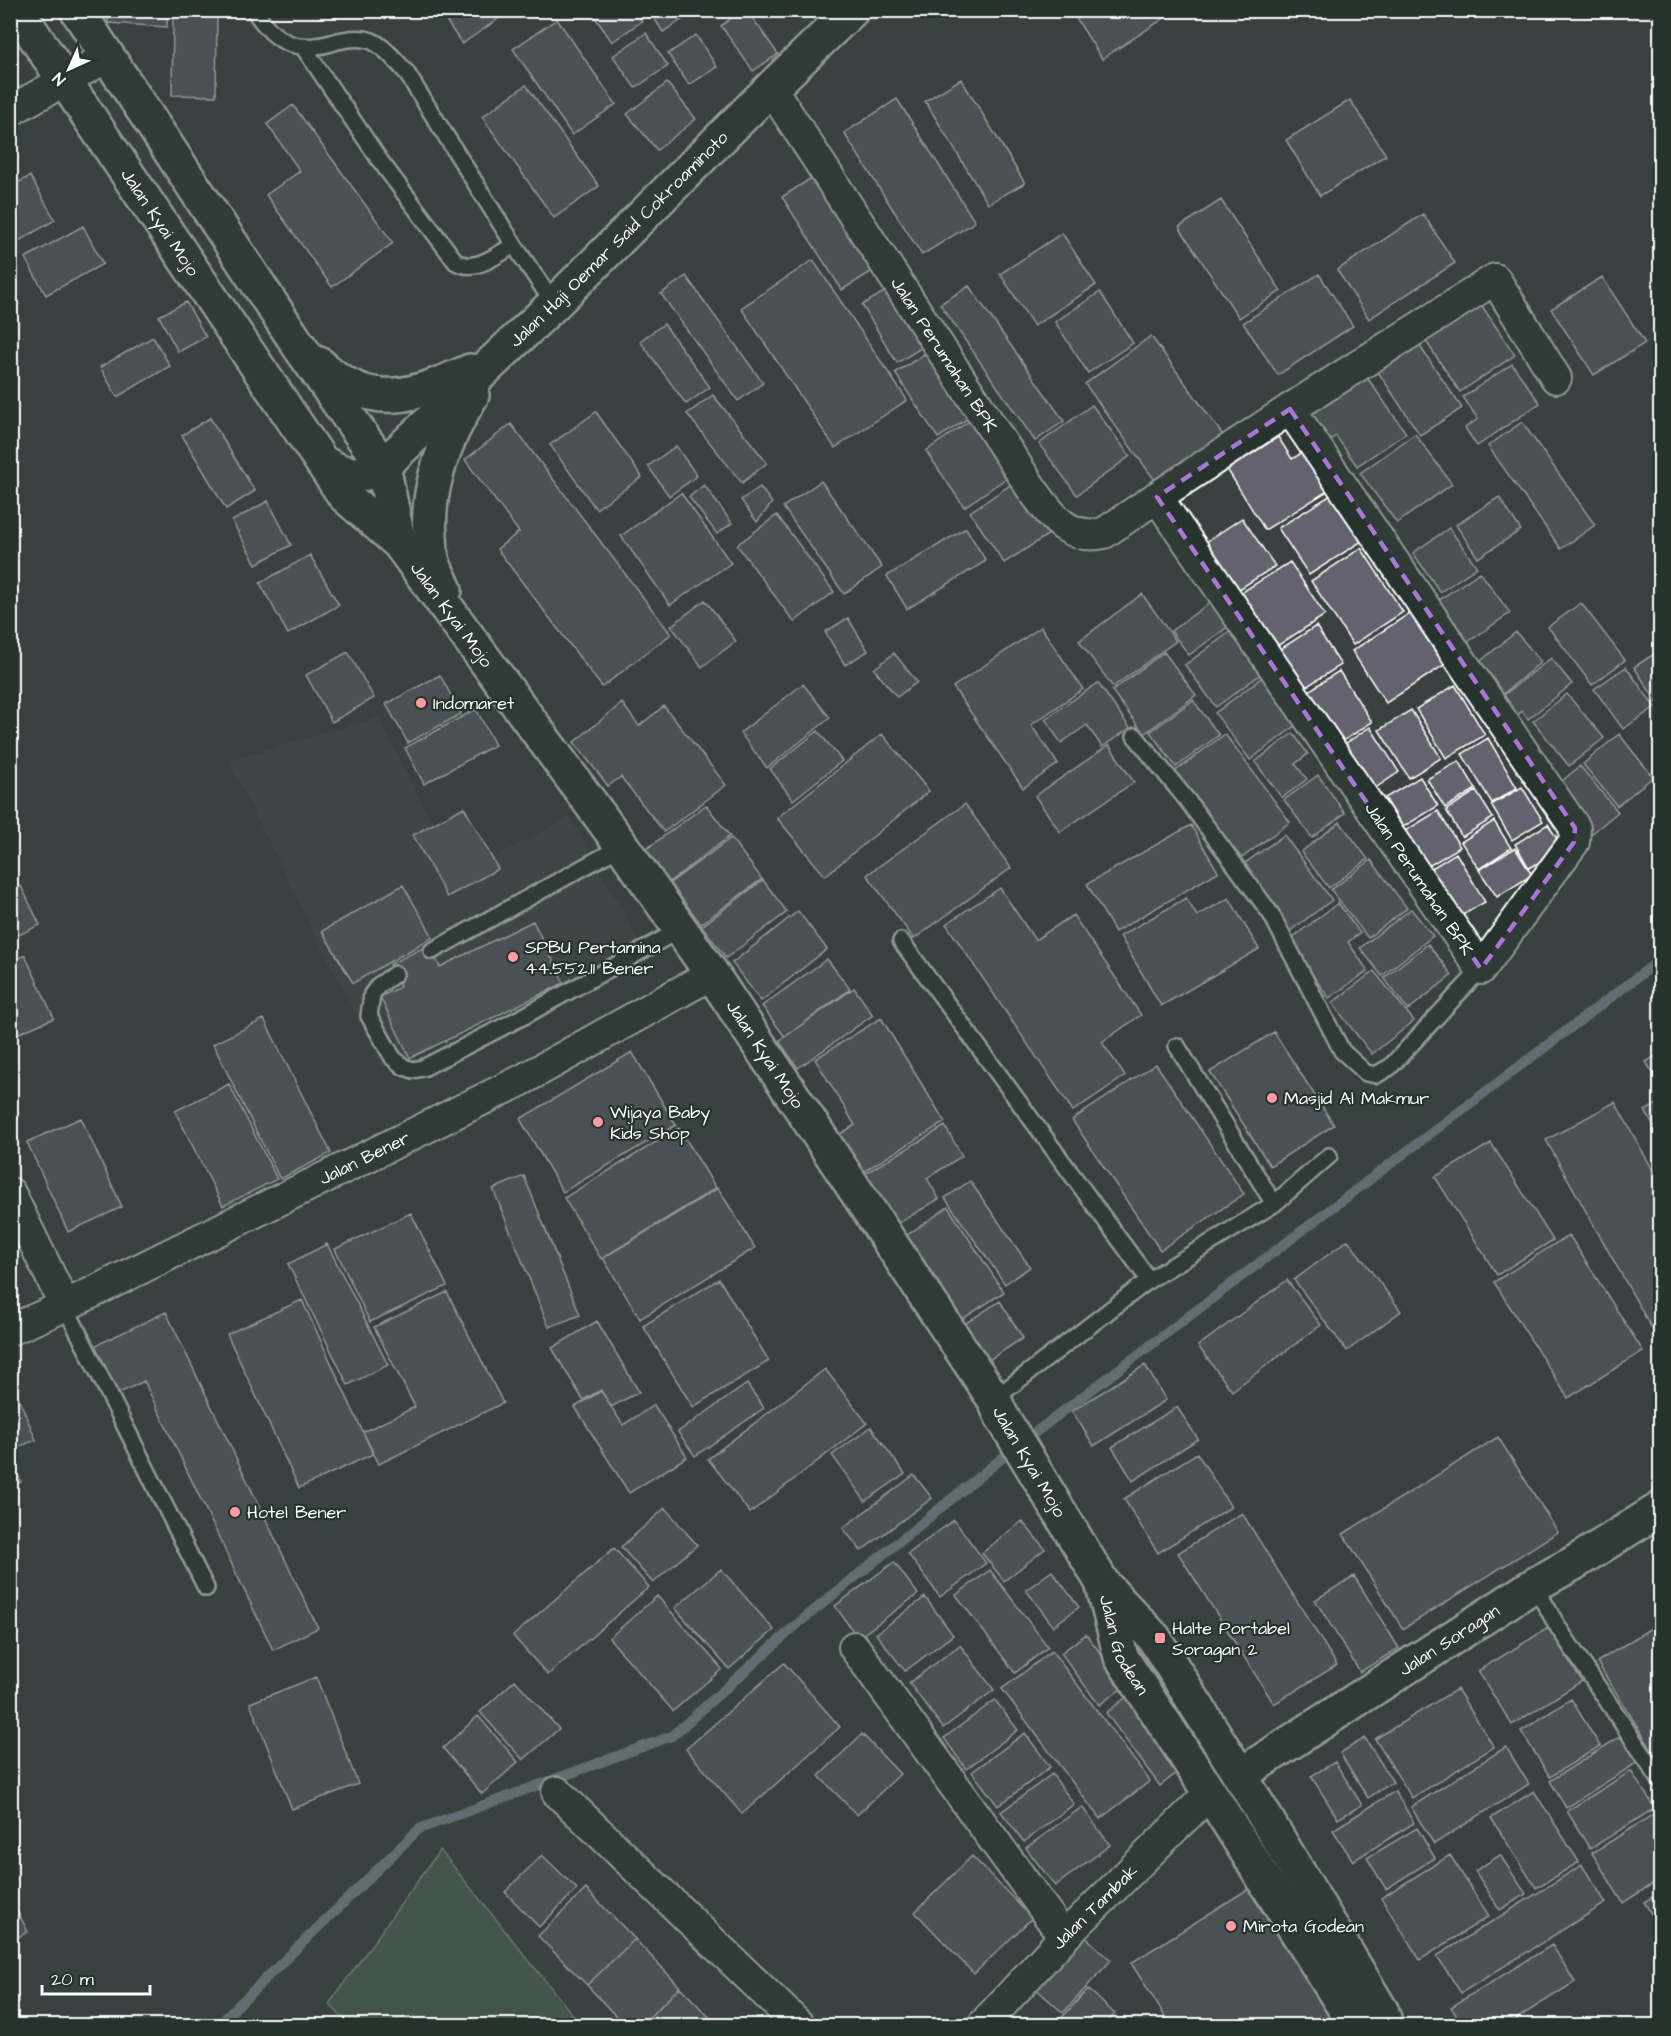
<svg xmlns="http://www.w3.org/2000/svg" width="1671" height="2036" font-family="'Architects Daughter',sans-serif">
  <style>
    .built { fill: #464b4e }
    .green { fill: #4e6e58; stroke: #a6b6ac; stroke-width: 1.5 }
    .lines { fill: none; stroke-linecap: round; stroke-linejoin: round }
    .stream { stroke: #93a3aa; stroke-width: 10 }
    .building { fill: #64626e; stroke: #fff; stroke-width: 1.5 }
    .service-casing { stroke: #fff; stroke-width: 20 }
    .minor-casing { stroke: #fff; stroke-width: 34 }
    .tertiary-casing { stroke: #fff; stroke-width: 38 }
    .primary-casing { stroke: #fff; stroke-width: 38 }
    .service { stroke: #26332d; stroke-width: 15 }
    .minor { stroke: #26332d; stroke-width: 30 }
    .tertiary { stroke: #26332d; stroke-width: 33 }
    .primary { stroke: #26332d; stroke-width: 33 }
    .marked { fill: none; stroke: #a976d5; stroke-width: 4.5; stroke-dasharray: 12 8; stroke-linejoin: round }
    .poi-dot { fill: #ff9aa2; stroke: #26332d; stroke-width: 2 }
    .labels { text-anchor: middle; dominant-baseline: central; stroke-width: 4.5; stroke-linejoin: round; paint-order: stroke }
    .street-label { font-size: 18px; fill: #fff; stroke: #26332d }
    .poi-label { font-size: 18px; fill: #fff; stroke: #26332d; text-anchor: start }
  </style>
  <rect width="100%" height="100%" fill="#394140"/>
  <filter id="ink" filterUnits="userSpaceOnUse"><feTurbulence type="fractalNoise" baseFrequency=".0167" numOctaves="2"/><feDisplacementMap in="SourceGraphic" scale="12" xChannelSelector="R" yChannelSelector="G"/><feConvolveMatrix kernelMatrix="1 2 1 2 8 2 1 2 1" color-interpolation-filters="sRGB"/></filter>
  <g filter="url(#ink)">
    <path class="built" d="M378,717L459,876L570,817L643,948L383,1068L228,761Z"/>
    <path class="green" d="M440,1850L581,2025H350L329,2004Z"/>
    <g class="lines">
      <path class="stream" d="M217,2026L419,1829L672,1736L801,1621L1012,1450L1660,960"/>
    </g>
    <path class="building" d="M108,10H167V27L108,23Z
      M439,10H511L462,44Z
      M590,10H634L642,21L612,42Z
      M649,10H678L683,19L663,32Z
      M742,10H747L778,54L753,71L721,26Z
      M1071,10H1162L1166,17L1102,59Z
      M173,16L217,17L216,96L172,95Z
      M557,19L616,104L572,135L513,49Z
      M646,33L668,66L635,88L613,56Z
      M696,35L717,67L689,85L668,54Z
      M961,79L1025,183L988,204L925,101Z
      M667,83L696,119L657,150L627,114Z
      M526,85L599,186L554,218L482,117Z
      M897,99L975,222L922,255L844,133Z
      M1350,100L1386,155L1320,196L1286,140Z
      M293,105L393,243L332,287L266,195L300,171L267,124Z
      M819,173L879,267L842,290L782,197Z
      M30,176L55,220L17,242L10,231V187Z
      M1221,200L1281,291L1239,318L1179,227Z
      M1423,214L1455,263L1369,319L1337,270Z
      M83,226L103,264L46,295L25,258Z
      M1062,233L1096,285L1034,326L1000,274Z
      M813,260L907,400L835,448L741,308Z
      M1319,274L1353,326L1278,375L1243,323Z
      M686,276L763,383L738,401L661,294Z
      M1602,277L1645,343L1594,375L1551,309Z
      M969,286L1064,421L1035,441L940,304Z
      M889,289L924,346L897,363L862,305Z
      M1100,292L1133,343L1088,373L1055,322Z
      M1476,297L1515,355L1460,392L1421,334Z
      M186,302L206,337L178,352L159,316Z
      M664,324L710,387L686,404L640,341Z
      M1151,336L1225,438L1159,486L1085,384Z
      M153,337L170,366L117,397L100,367Z
      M1417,342L1462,408L1420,435L1376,369Z
      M932,349L975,414L938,438L895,373Z
      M1512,364L1540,403L1477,446L1465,428L1478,419L1463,397Z
      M1366,376L1406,433L1357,466L1336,436L1323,445L1305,418Z
      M713,395L767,463L742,483L687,414Z
      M1092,405L1130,456L1077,495L1039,444Z
      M596,412L642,477L596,509L550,445Z
      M975,417L1014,473L964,507L926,451Z
      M210,418L255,491L226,509L182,435Z
      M1522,422L1595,525L1561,549L1488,446Z
      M511,424L671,634L602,687L497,549L519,532L465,460Z
      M1415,434L1452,484L1397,523L1360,473Z
      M1278,437L1292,459L1310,448L1334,487L1265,530L1227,469Z
      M676,446L697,476L669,496L648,466Z
      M821,481L882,567L844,594L783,507Z
      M1015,482L1049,534L1004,563L970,512Z
      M704,485L732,523L717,534L689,497Z
      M760,487L772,503L757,522L741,500Z
      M681,493L731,563L670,605L621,536Z
      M1331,495L1362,541L1309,575L1278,528Z
      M1499,497L1521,530L1478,558L1456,525Z
      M268,501L291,545L256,564L232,521Z
      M777,515L834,592L794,622L737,545Z
      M1242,518L1275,566L1238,590L1206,542Z
      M966,528L986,561L907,609L887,576Z
      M1449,528L1477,567L1440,592L1413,553Z
      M1361,548L1403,612L1353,645L1311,581Z
      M310,555L339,605L288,634L260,583Z
      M1290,562L1325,615L1271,650L1236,596Z
      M1480,572L1510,613L1468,642L1439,600Z
      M1142,594L1176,641L1113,687L1079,641Z
      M1215,599L1233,623L1189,655L1171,631Z
      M705,600L736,641L702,667L671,626Z
      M1581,603L1625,660L1592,685L1548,627Z
      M1410,613L1444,665L1386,703L1352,651Z
      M848,618L868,651L845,665L825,632Z
      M1316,626L1341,665L1301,690L1276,652Z
      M1041,627L1083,689L1031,725L1058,764L1023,788L953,687Z
      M1234,629L1265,671L1216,707L1185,665Z
      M1516,632L1541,662L1502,695L1477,664Z
      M1660,650V707L1634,667Z
      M348,652L374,698L332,722L306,675Z
      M1164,652L1196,695L1144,734L1112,691Z
      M894,653L917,682L897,697L874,669Z
      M1551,658L1572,684L1528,719L1522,711L1511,721L1495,702Z
      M1626,667L1655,707L1623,729L1594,689Z
      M1339,671L1372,722L1334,747L1301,696Z
      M440,675L461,714L408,743L386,704Z
      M1264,676L1299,723L1250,760L1215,713Z
      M1098,683L1130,728L1102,747L1087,725L1061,743L1045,719Z
      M803,684L830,718L767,768L740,733Z
      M1455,685L1485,735L1446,758L1416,709Z
      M1567,694L1604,738L1569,766L1533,721Z
      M1193,700L1219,735L1176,767L1150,732Z
      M622,703L639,726L664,706L726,785L664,832L621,777L608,786L574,742Z
      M476,709L495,745L424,784L405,748Z
      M1411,710L1441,758L1409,778L1379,730Z
      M1370,727L1399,772L1365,795L1336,750Z
      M818,731L842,761L793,800L770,769Z
      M1293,733L1308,754L1295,764L1307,779L1282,798L1255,762Z
      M882,734L929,791L825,876L777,818Z
      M1225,734L1290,822L1239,860L1174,772Z
      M1619,734L1653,777L1617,806L1583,764Z
      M1488,738L1517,788L1492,803L1462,754Z
      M1109,745L1134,782L1060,832L1035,796Z
      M1459,761L1476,789L1445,808L1427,779Z
      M1580,766L1618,812L1590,835L1552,789Z
      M1318,775L1345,813L1312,838L1284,800Z
      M1420,777L1438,806L1403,827L1385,798Z
      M1522,787L1543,821L1512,840L1491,805Z
      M1476,791L1493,818L1462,837L1446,810Z
      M965,804L1011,868L914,939L867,875Z
      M706,805L730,836L669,882L645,850Z
      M464,807L498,869L447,897L413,835Z
      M1438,811L1460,847L1422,870L1400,834Z
      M1494,821L1511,848L1479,869L1461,842Z
      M1340,822L1368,859L1329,888L1301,852Z
      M1548,824L1563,849L1529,868L1515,844Z
      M1191,825L1218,872L1115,932L1087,884Z
      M1284,835L1332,900L1290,931L1241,866Z
      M731,838L762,879L701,924L670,883Z
      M1515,848L1532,875L1497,897L1479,870Z
      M1456,853L1485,902L1456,919L1427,871Z
      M1371,860L1407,908L1368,938L1331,890Z
      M763,880L787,912L726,958L702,926Z
      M403,885L433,937L353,983L322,931Z
      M21,886L40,925L10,939V891Z
      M1000,888L1035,940L1073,915L1141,1015L1102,1042L1125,1076L1073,1111L946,924Z
      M1186,898L1197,916L1229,898L1259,949L1161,1006L1120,936Z
      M1338,903L1360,933L1348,942L1368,971L1329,998L1288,941Z
      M1411,909L1433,936L1382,976L1360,948Z
      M798,911L827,949L761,1001L732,963Z
      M533,921L564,983L410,1058L380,997L400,987L390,964L429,945L440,967Z
      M1428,944L1452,975L1408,1010L1384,978Z
      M25,955L54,1018L10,1037V962Z
      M827,959L850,989L785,1037L762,1006Z
      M1374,971L1414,1021L1372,1054L1332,1003Z
      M854,988L873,1015L798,1068L779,1041Z
      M881,1018L945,1122L861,1173L838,1135L855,1125L815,1059Z
      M264,1019L331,1153L280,1179L213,1044Z
      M1274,1032L1334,1125L1270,1166L1210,1072Z
      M632,1052L676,1125L563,1192L520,1119Z
      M1660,1053V1084L1646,1062Z
      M1156,1064L1244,1194L1160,1250L1072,1120Z
      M229,1084L277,1179L223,1206L175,1111Z
      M1615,1102L1660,1183V1343L1546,1140Z
      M1660,1102V1136L1645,1111Z
      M81,1118L122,1207L68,1232L27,1142Z
      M945,1126L962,1156L927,1178L939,1199L894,1226L864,1174Z
      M679,1128L716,1188L601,1259L564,1198Z
      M1491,1143L1553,1240L1497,1275L1435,1177Z
      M524,1176L580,1315L549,1327L493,1189Z
      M970,1181L1030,1267L1005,1284L945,1198Z
      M718,1188L755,1248L640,1319L603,1258Z
      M948,1207L1004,1292L958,1322L903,1238Z
      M411,1213L447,1286L370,1322L335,1249Z
      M1569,1235L1643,1351L1568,1398L1494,1282Z
      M1348,1240L1401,1311L1347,1351L1294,1280Z
      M327,1244L388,1365L348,1385L288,1264Z
      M719,1279L769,1361L693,1407L643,1326Z
      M1287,1280L1321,1325L1232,1391L1198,1346Z
      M447,1292L503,1403L379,1464L363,1432L415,1407L374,1327Z
      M302,1300L373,1454L299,1488L227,1334Z
      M1000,1301L1023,1338L978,1367L955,1330Z
      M166,1312L318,1628L273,1650L144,1381L111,1397L88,1349Z
      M597,1321L639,1392L611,1407L601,1390L583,1400L552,1348Z
      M1145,1365L1166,1400L1094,1446L1072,1411Z
      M825,1369L867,1423L750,1513L708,1459Z
      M747,1384L764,1408L695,1456L678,1432Z
      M601,1391L623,1425L654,1405L687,1457L629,1493L575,1407Z
      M17,1394L36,1440L10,1450V1397Z
      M1177,1407L1198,1439L1133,1481L1112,1447Z
      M871,1427L905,1474L865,1501L832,1455Z
      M1498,1437L1558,1532L1403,1629L1343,1534Z
      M1197,1453L1231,1507L1158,1553L1124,1499Z
      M10,1456L21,1482L10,1486Z
      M914,1475L932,1498L861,1551L843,1528Z
      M665,1508L697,1545L653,1583L621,1547Z
      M1242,1513L1337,1665L1274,1704L1178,1553Z
      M954,1520L986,1563L940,1597L908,1554Z
      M1022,1521L1045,1549L1004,1581L982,1553Z
      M614,1548L649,1587L548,1675L513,1636Z
      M894,1562L918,1594L858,1638L835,1606Z
      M721,1569L774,1630L729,1669L675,1608Z
      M990,1570L1048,1647L1015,1673L956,1595Z
      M1052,1571L1079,1607L1053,1626L1026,1590Z
      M1354,1576L1399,1648L1360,1672L1315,1600Z
      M657,1596L722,1669L673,1711L609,1638Z
      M925,1597L953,1635L905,1671L876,1634Z
      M1548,1628L1582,1681L1512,1725L1478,1671Z
      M1651,1628L1660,1644V1763L1597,1662Z
      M1086,1634L1125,1686L1099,1705L1061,1653Z
      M960,1645L994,1690L943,1728L909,1683Z
      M1052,1651L1150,1781L1100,1819L1002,1689Z
      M784,1663L840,1727L742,1814L686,1749Z
      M316,1677L358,1784L292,1809L250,1703Z
      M515,1680L559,1729L523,1760L480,1712Z
      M1457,1689L1494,1747L1412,1798L1375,1739Z
      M1129,1695L1183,1768L1160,1786L1106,1713Z
      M1571,1699L1600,1746L1550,1777L1521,1731Z
      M995,1700L1018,1730L966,1769L944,1738Z
      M478,1716L518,1762L482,1794L443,1748Z
      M1025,1733L1050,1767L998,1806L972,1772Z
      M862,1734L900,1774L857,1815L819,1776Z
      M1624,1734L1641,1760L1566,1808L1550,1781Z
      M1365,1738L1393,1782L1368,1798L1340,1753Z
      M1506,1747L1529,1784L1434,1844L1411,1807Z
      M1335,1762L1362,1805L1338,1819L1311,1776Z
      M1631,1771L1655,1808L1590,1849L1567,1811Z
      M1052,1774L1074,1804L1024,1842L1001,1812Z
      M1395,1791L1414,1823L1353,1861L1333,1830Z
      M1534,1791L1579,1862L1536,1888L1491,1818Z
      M1082,1807L1110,1845L1055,1886L1026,1848Z
      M1660,1810V1879L1623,1903L1592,1853Z
      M1417,1828L1435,1858L1386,1889L1367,1858Z
      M542,1855L577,1889L539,1927L505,1892Z
      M1450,1855L1489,1916L1420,1960L1381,1898Z
      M1500,1855L1526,1894L1500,1910L1475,1871Z
      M972,1856L1032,1918L974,1974L915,1912Z
      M1582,1865L1606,1903L1461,1993L1437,1956Z
      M586,1889L635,1939L587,1985L538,1936Z
      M1248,1889L1332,2021L1325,2026H1171L1131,1963Z
      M1660,1892V1929L1644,1902Z
      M17,1910L28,1932L10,1941V1913Z
      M1082,1934L1111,1960L1063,2013L1034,1987Z
      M635,1939L680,1987L640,2026H625L587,1985Z
      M1552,1945L1575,1982L1505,2026H1463L1451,2007Z
      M680,1987L718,2026H640Z
      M1088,1989L1115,2014L1104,2026H1060L1057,2023Z"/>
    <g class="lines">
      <g class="service-casing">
        <path id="service" d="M254,10C274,42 295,53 331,43C344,39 359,36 372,41C386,48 396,61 406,72L514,245L554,304
          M304,48L381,162L456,262C476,273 496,255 514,245
          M1135,736L1187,800L1271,914L1342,1051L1366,1073L1376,1075L1390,1067L1481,969
          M901,941L1149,1280L994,1399
          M432,951L622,846
          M395,974L379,985L372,994L369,1016L393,1058L404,1067L413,1070L423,1068L526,1015L681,929
          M1177,1046L1274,1204
          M1149,1280L1274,1204L1329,1156
          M65,1306L206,1588
          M1534,1585L1558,1627L1660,1780"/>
      </g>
      <g class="minor-casing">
        <g id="minor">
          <path id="s1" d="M771,88L1032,489C1051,515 1067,541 1104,533L1157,497"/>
          <path d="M10,111L107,57"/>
          <path d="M1290,409L1575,828L1574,842L1481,969L1157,497L1290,409L1495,279L1556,378"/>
          <path d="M10,1193L65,1306"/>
          <path id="s2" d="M10,1330L65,1306L522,1080L712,974"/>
          <path d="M854,1647L1064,1937"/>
          <path d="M557,1792L800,2026"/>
          <path id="s3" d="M982,2026L1064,1937L1210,1793"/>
        </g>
      </g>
      <g class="tertiary-casing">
        <g id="tertiary">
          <path id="s4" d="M1240,1775L1534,1585L1574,1563L1660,1509"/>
        </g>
      </g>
      <g class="primary-casing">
        <g id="primary">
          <path id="s5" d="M17,10L344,495L399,543L622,846L712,974L994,1399L1001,1415L1103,1584L1154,1638L1240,1775L1382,2012L1386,2026"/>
          <path d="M77,10L299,346L383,466L399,543"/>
          <path d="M319,364C371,412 412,397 470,371"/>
          <path id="s6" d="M324,463C343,475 363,479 383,466L554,304L771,88L852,10"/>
          <path d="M445,590C441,580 435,570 432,559C430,552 431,544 430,536C426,485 446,438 472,395"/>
          <path id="s7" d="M1103,1586L1121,1657L1210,1793L1356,2026"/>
        </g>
      </g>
      <use href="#service" class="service"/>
      <use href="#minor" class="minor"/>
      <use href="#tertiary" class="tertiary"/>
      <use href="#primary" class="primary"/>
    </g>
  </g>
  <path d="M0 0H1671V2036H0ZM1290,409L1575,828L1574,842L1481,969L1157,497Z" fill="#394140" fill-opacity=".55" fill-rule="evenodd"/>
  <path class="marked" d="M1290,409L1575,828L1574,842L1481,969L1157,497Z"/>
  <g class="poi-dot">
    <circle cx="421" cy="703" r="6"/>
    <circle cx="513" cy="957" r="6"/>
    <circle cx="1272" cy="1098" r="6"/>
    <circle cx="598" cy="1122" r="6"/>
    <circle cx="235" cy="1512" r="6"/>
    <rect x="1154" y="1632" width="12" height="12" rx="3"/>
    <circle cx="1231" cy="1926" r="6"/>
  </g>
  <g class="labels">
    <g class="street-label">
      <text stroke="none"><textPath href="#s5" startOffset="256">Jalan Kyai Mojo</textPath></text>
      <text stroke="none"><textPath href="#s6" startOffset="390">Jalan Haji Oemar Said Cokroaminoto</textPath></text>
      <text stroke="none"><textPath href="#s1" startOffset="318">Jalan Perumahan BPK</textPath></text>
      <text stroke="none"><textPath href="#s5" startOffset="747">Jalan Kyai Mojo</textPath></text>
      <text transform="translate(1419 879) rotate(56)">Jalan Perumahan BPK</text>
      <text stroke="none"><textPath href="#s5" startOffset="1287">Jalan Kyai Mojo</textPath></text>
      <text stroke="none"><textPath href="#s2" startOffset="394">Jalan Bener</textPath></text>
      <text stroke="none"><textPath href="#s5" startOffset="1773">Jalan Kyai Mojo</textPath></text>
      <text stroke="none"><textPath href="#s4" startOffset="249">Jalan Soragan</textPath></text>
      <text stroke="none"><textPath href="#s7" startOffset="63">Jalan Godean</textPath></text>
      <text stroke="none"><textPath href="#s3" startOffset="164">Jalan Tambak</textPath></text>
    </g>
    <g class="poi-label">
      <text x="433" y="703">Indomaret</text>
      <text x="525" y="947">SPBU Pertamina<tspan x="525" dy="21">44.552.11 Bener</tspan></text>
      <text x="1284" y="1098">Masjid Al Makmur</text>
      <text x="610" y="1112">Wijaya Baby<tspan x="610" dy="21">Kids Shop</tspan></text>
      <text x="247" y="1512">Hotel Bener</text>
      <text x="1172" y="1628">Halte Portabel<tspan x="1172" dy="21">Soragan 2</tspan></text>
      <text x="1243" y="1926">Mirota Godean</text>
    </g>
  </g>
  <rect width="1671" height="2036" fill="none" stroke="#26332d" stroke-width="36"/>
  <rect x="18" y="18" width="1635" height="2000" fill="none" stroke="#fff" stroke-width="2" filter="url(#ink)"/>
  <g transform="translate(69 69) rotate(225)" stroke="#26332d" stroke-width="4.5" paint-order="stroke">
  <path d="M0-4.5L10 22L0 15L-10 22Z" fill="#ffffff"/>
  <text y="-9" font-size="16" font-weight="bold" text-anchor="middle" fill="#ffffff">N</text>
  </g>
  <path d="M42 1985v9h108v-9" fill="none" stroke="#ffffff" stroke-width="3"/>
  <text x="51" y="1985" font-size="18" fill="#ffffff" stroke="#26332d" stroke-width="4.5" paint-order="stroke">20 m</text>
</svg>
